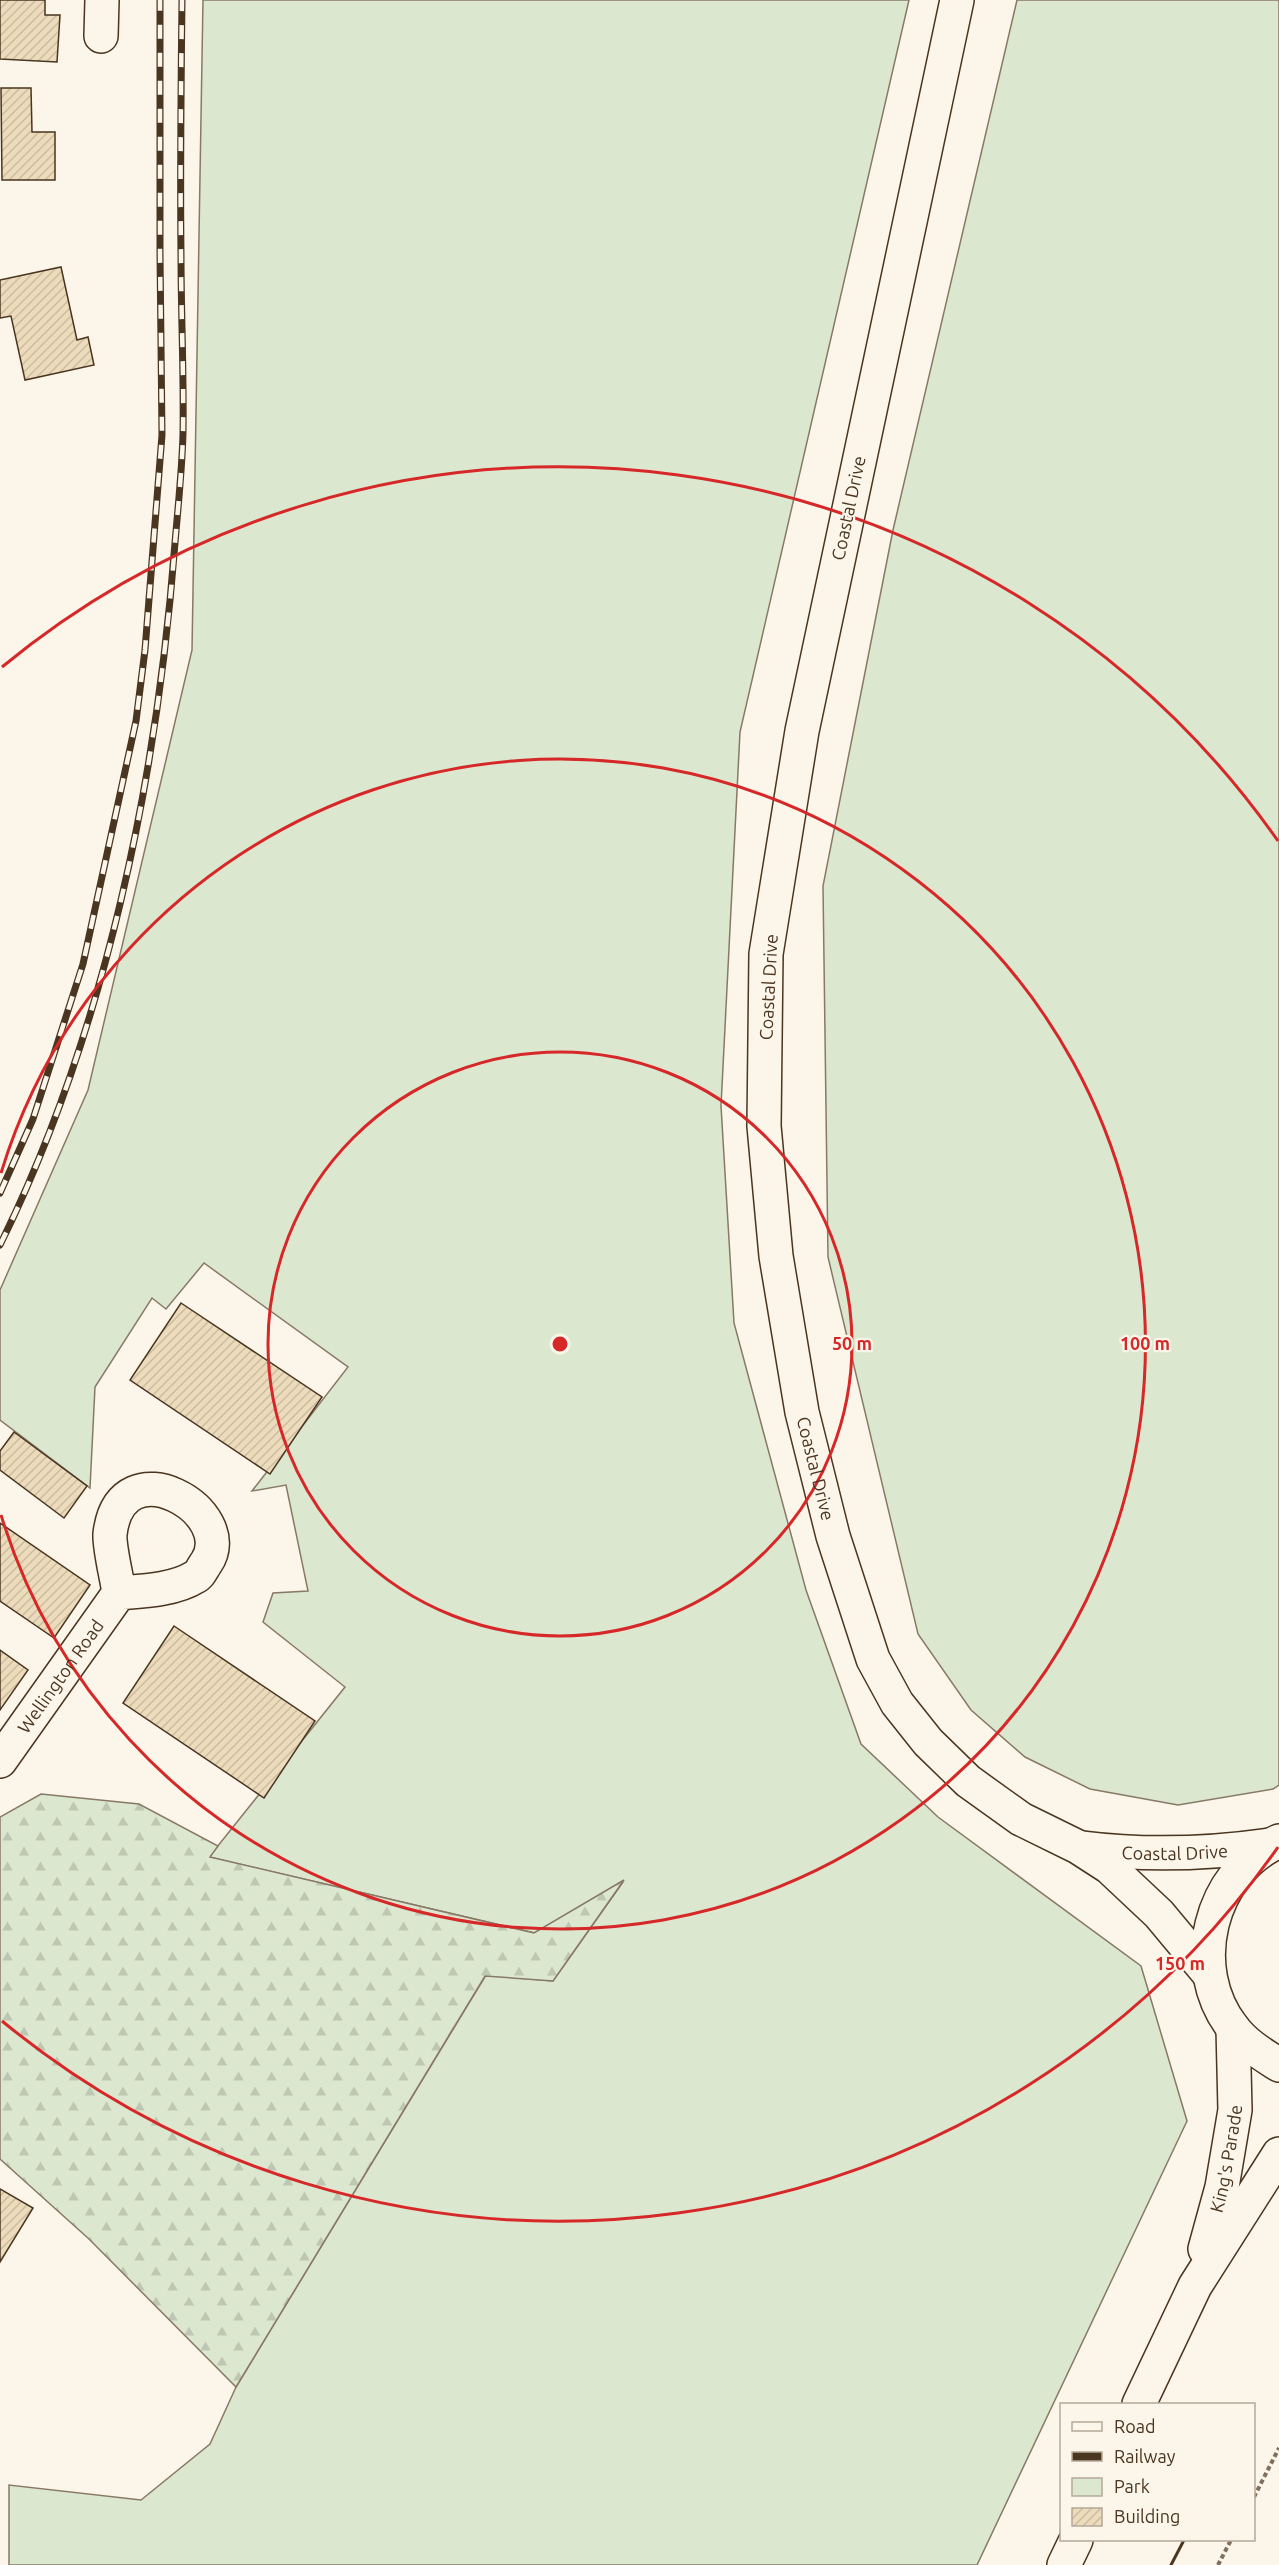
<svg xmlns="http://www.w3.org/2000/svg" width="1279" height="2565" font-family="Ubuntu,sans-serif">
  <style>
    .green { fill: #dce7d0; stroke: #887966; stroke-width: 1.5 }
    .forest { fill: url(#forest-firs); stroke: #887966; stroke-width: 1.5 }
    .building { fill: url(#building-hatch); stroke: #4a3520; stroke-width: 1.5 }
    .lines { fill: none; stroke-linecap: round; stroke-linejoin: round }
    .minor-casing { stroke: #4a3520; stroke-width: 36 }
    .tertiary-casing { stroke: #4a3520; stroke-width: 36 }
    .primary-casing { stroke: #4a3520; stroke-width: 36 }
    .path { stroke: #7f6f5c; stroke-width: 4; stroke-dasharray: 4.5 3; stroke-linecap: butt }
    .minor { stroke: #fbf6e9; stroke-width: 33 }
    .tertiary { stroke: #fbf6e9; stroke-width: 33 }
    .primary { stroke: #fbf6e9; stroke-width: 33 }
    .rail-casing { stroke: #4a3520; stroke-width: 7 }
    .rail { stroke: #fbf6e9; stroke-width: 4.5; stroke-dasharray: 14; stroke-linecap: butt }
    .wall { stroke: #4a3520; stroke-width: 3 }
    .ring { fill: none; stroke: #d62828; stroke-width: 3 }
    .labels { text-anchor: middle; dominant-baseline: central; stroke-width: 4.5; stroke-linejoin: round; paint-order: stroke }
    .street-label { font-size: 18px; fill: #4a3520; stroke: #fbf6e9 }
    .centre { fill: #d62828; stroke: #fbf6e9; stroke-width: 3 }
    .ring-label { font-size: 18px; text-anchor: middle; font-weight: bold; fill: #d62828; stroke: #fbf6e9; stroke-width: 4.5; stroke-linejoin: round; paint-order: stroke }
  </style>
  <defs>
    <pattern id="forest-firs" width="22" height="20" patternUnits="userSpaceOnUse" patternTransform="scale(1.5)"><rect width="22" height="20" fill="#dce7d0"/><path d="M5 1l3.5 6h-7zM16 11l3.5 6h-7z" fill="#bec7b2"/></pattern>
    <pattern id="building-hatch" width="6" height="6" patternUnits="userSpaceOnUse" patternTransform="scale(1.5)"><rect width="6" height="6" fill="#ecdcbc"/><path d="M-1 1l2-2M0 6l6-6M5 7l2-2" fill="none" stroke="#ccbda1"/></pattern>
  </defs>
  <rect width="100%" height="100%" fill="#fbf6e9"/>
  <path class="green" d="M203,0H909L740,732L721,1106L734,1323L806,1590L861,1744L938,1817L1141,1966L1187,2121L977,2565H9V2485L141,2500L210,2444L236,2387L486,1975L553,1981L623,1882L535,1933L209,1857L345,1687L263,1622L273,1593L308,1591L286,1485L252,1491L348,1367L204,1263L166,1309L152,1298L95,1387L90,1488L0,1420V1290L88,1090L192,650Z
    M1017,0H1279V1785L1273,1789L1178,1805L1090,1789L1025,1757L971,1710L918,1634L828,1257L823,886L893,530Z"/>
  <path class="forest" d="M41,1794L139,1804L218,1846L210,1857L534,1933L624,1880L553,1981L485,1976L236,2387L89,2239L0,2159V1817Z"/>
  <path class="building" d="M0,0H45V15H60L57,62L0,59Z
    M1,88H31L32,132H55V180H2Z
    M61,267L77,340L88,337L94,365L25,380L11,316L0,318V280Z
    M181,1303L322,1397L270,1474L130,1380Z
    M14,1432L87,1486L64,1518L0,1470V1451Z
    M0,1523L90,1585L54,1638L0,1601Z
    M174,1626L315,1721L264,1798L123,1703Z
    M0,1650L28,1670L0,1710Z
    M0,2189L33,2208L0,2262Z"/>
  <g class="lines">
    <g class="minor-casing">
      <g id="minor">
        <path d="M101,36L102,0"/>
        <path id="s1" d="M0,1761L119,1593C117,1578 109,1547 110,1534C121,1442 241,1513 206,1563C203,1567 200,1575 195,1577C174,1590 143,1591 119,1593"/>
      </g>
    </g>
    <g class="tertiary-casing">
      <g id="tertiary">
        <path id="s2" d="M957,0L802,731L766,954L764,1126L776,1256L802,1412L833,1536L873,1659L897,1703L928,1742L968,1781L1021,1819L1078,1847L1109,1867L1159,1914L1209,1974"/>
        <path id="s3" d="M1083,1848C1147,1856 1207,1854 1270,1845"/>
      </g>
    </g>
    <g class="primary-casing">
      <g id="primary">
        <path d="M1279,1841C1209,1873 1186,1968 1233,2028C1245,2044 1262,2054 1279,2065"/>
        <path id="s4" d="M1205,2249L1222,2187L1235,2110L1233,2028"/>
        <path d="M1139,2404L1195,2286L1279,2154"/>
        <path d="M1064,2565L1076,2540"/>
      </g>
    </g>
    <path class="path" d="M1254,2497L1279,2448
      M1218,2565L1231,2540"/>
    <use href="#minor" class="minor"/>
    <use href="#tertiary" class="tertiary"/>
    <use href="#primary" class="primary"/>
    <g class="rail-casing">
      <path id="rail" d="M0,1193L33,1119L83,964L136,721L145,650L162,435L160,254V0
        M0,1245C106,1030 157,780 175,543C178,507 182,470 183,434C184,375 181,315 181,255C180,170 181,85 182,0"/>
    </g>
    <use href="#rail" class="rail"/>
    <path class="wall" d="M1171,2565L1184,2540"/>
  </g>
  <g class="ring">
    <circle cx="560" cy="1344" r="292"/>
    <path d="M1 1173A585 585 0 1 1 1 1515"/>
    <path d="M1278 1847A877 877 0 0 1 2 2021M2 667A877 877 0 0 1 1278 841"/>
  </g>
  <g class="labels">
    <g class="street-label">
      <text transform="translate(848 508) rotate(-78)">Coastal Drive</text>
      <text transform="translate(768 987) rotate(-87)">Coastal Drive</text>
      <text stroke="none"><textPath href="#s2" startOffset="1492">Coastal Drive</textPath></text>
      <text stroke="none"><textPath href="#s1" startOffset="104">Wellington Road</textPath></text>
      <text stroke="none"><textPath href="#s3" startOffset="92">Coastal Drive</textPath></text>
      <text stroke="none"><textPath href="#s4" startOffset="93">King's Parade</textPath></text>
    </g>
  </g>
  <circle cx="560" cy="1344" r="9" class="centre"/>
  <g class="ring-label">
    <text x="852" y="1350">50 m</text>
    <text x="1145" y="1350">100 m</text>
    <text x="1180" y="1970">150 m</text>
  </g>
  <rect x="1060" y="2403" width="195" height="138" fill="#fbf6e9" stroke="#b4a999" stroke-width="1.5"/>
  <rect x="1072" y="2422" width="30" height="9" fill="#fbf6e9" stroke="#b4a999" stroke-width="1.5"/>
  <text x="1114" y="2433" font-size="18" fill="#4a3520">Road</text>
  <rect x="1072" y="2452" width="30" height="9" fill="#4a3520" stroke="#b4a999" stroke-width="1.5"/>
  <text x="1114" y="2463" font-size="18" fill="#4a3520">Railway</text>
  <rect x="1072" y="2478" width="30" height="18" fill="#dce7d0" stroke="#b4a999" stroke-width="1.5"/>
  <text x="1114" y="2493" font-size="18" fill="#4a3520">Park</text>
  <rect x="1072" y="2508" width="30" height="18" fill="url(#building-hatch)" stroke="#b4a999" stroke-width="1.5"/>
  <text x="1114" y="2523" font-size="18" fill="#4a3520">Building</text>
</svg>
